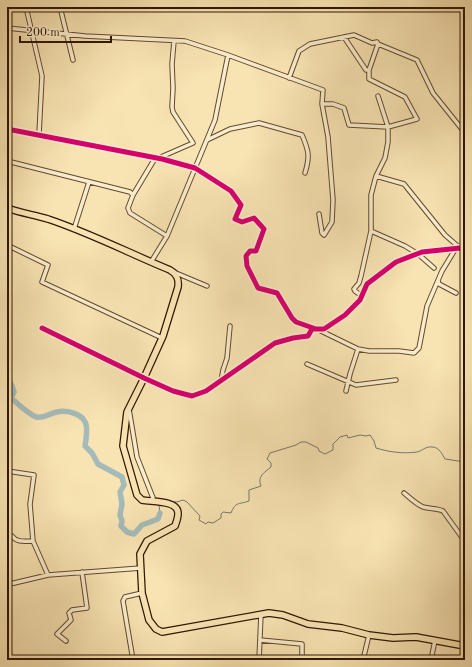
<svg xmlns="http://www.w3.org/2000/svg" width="472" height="667" font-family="'Old Standard TT',serif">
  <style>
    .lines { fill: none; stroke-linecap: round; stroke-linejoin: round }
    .stream { stroke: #767970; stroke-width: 1 }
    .river { stroke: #a4bbb9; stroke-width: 5.5 }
    .street-casing { stroke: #63492e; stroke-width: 5.5 }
    .primary-casing { stroke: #311602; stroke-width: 8 }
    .street { stroke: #faedcd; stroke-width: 3.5 }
    .primary { stroke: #f8e3b2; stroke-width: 5.5 }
    .cycleway-casing { stroke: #faedcd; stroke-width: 8 }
    .cycleway { stroke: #d6006c; stroke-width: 5 }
  </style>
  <rect width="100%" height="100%" fill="#f8e3b2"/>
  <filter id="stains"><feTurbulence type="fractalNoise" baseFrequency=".005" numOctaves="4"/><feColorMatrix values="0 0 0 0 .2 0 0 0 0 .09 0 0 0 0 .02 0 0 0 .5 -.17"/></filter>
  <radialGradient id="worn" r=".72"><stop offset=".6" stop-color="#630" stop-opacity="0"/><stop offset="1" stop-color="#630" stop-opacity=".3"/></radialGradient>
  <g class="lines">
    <path class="stream" d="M167,501L177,502L183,500L187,502L200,516L199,520L206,524L208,522L213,523L221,518V514L223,512L231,513C236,501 238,505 249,501V490L261,486C257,476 264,473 271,467V463L267,459L270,453L296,445L301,442H306L318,448L319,451L325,454L333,450V444L340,437L347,435L348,438L360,435L366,436L370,435L374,441L376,448C389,452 403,454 417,452C422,451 426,446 432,447C439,447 442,454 445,459L465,462
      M159,505L160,513"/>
    <path class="river" d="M7,378L12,386L14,392L11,398C18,404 27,413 36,417C44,419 50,413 57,412C66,410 81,413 85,422C88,426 86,441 85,446L92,453L98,464L122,477L124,485L120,492L122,504L120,515L122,521L121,526L127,532L134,534L142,525L158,519L160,513"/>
    <g class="street-casing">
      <path id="street" d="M26,7L42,76L39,134
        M60,7L73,60
        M7,28L85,36L185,41L228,55L215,120L167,236L151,262
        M344,37L366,70H369
        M228,55L323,90L322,104H333L344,108L349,125L388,127L417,119L405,97L369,79V70L378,44
        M289,78L299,51L310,44L354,35L372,43L377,42L378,44L417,60L433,93L465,133
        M7,129L162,159L195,168L231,191L241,205L235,219L242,222L254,218L264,229L256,251H250L246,256L247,266L258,288L277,293L292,318L296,322L313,328
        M207,140L230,129L259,123L302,135C309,151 310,157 305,173
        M7,161L130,192L133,195L128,208L130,213L167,236
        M376,176L404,184L445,235L460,248
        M133,195L154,160L193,143L173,112L172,107L173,88L172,64L174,41
        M319,214L322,233L324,235L332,222L333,200L328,137L322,104
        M74,229L89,182
        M371,231L405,246L418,254L434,268
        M7,245L48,265L42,282L162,338
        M176,273L207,286
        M438,281L439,284L456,293
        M362,296L355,291L354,289L359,283L361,276L371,231V195L376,176L385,158L388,142V127L378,96
        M42,328L144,378L173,391L192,396L206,391L275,343L293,338L308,336L312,329H324L345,315L360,300L367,284L396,262L422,252L460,248L465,249
        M319,330L358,349L350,374L346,391
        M358,349L369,351H399L414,353L419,348L427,306L442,271L456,248
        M307,364L356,385L396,380
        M221,381L223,370L227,358L230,326
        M129,409L137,457L153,498L150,501
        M7,471L34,475L30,504L33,541L48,575
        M404,493C410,498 416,504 423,507C430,509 437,508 443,511L461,536L465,539
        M7,536H12C17,543 25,541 33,541
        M7,591L10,584L48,575L141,568
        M260,640L302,644V660
        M66,641L57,634L71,620L69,613L72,610L87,608L82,572
        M133,660L123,601L125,597L142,593
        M259,660L261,614
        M363,660L369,635
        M431,660L435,640"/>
    </g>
    <g class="primary-casing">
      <path id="primary" d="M7,208C21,213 35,215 48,219C90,233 129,253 170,270C177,274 179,279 178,287L163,336L144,378L127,412L123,446L137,495L142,500C152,502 179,500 178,514C178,518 176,523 175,526L147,541L140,554L142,593L149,620L156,629L162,632L269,613L283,615L308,624L342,628L369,635L393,638L416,637L465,646"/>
    </g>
    <use href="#street" class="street"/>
    <use href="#primary" class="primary"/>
    <g class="cycleway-casing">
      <path id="cycleway" d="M7,129L162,159L195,168L231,191L241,205L235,219L242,222L254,218L264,229L256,251H250L246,256L247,266L258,288L277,293L292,318L296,322L316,329
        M42,328L144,378L173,391L192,396L206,391L275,343L293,338L308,336L312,329H324L345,315L360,300L367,284L396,262L422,252L460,248L465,249"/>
    </g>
    <use href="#cycleway" class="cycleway"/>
  </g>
  <rect width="472" height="667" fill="none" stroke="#f8e3b2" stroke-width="24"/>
  <rect x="8" y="8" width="456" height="651" fill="none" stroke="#311602" stroke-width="2"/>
  <rect x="12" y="12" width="448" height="643" fill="none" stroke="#311602"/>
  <path d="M20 36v6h91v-6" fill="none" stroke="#311602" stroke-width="2"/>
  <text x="26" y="36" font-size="12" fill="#311602" stroke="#faedcd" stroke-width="3" paint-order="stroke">200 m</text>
  <rect width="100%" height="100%" filter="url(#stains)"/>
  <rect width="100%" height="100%" fill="url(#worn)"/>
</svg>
